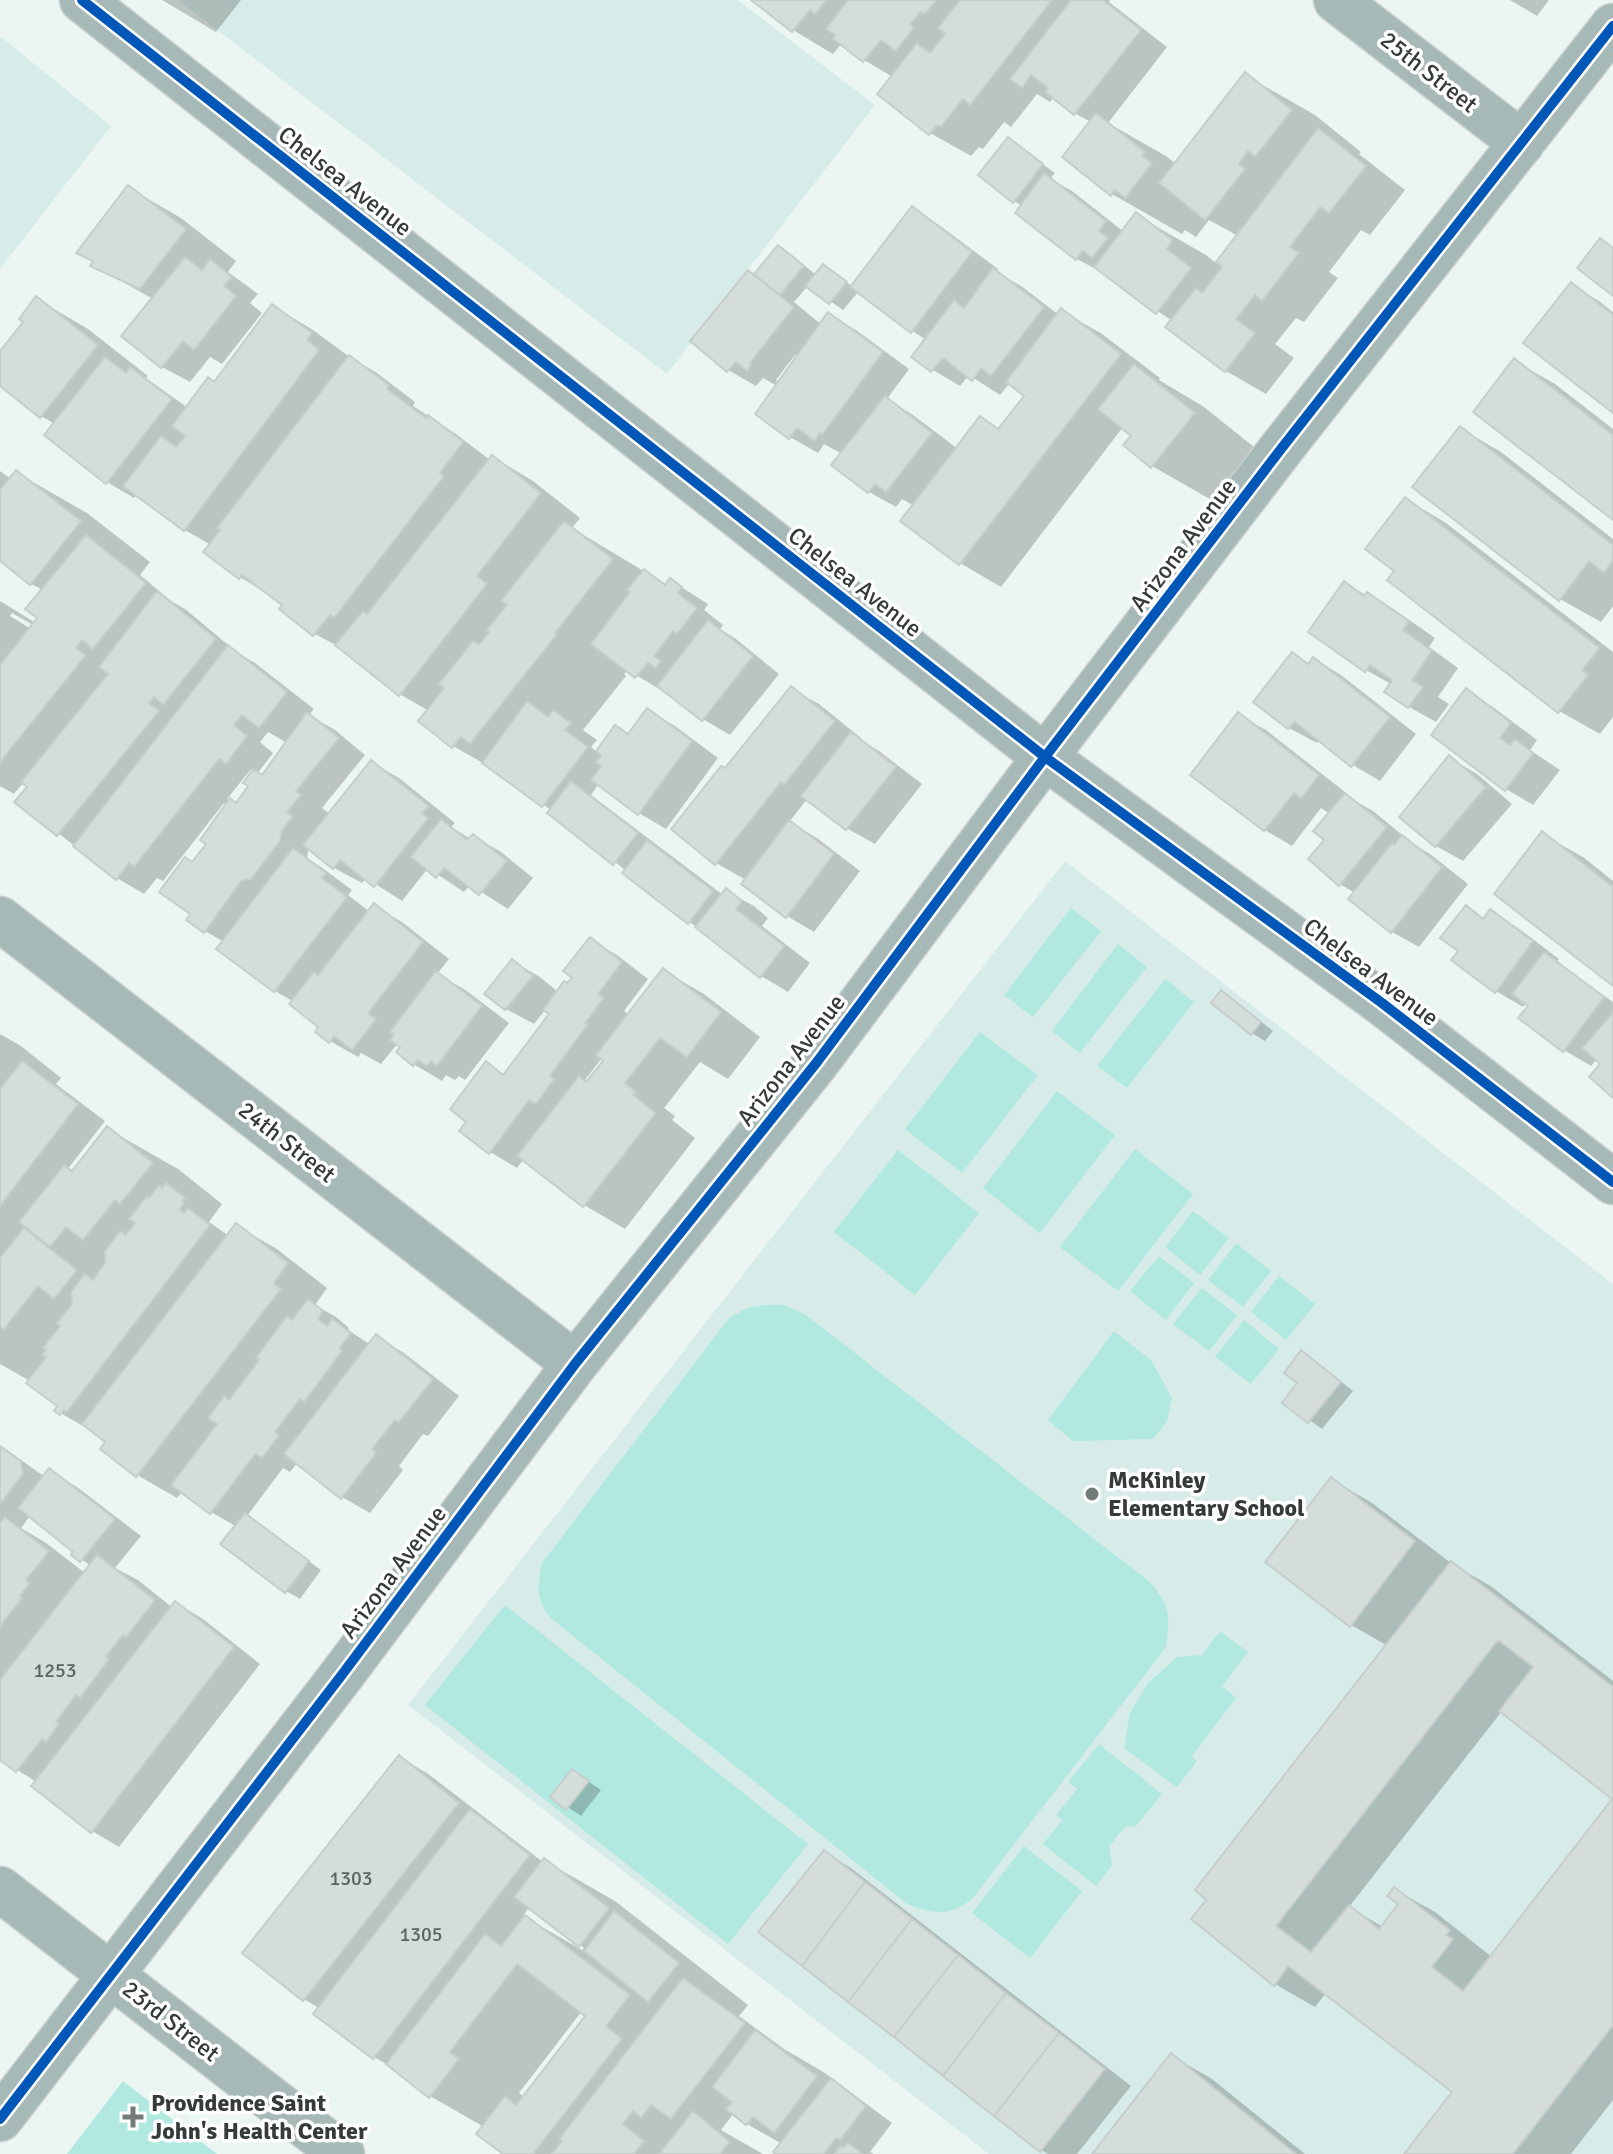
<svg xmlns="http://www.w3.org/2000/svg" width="1613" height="2154" font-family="Signika,sans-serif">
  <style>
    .built { fill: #d7ece8 }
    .green { fill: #b1e8df }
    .shadow { fill: #0003; fill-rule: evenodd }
    .building { fill: #d5dddb; stroke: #c6cecc; stroke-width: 2; fill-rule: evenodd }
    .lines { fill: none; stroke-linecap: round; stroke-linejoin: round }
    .minor-casing { stroke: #c7d0cd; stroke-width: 47 }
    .minor { stroke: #a7b9b6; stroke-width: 44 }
    .cycleway-casing { stroke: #fff; stroke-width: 15 }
    .cycleway { stroke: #0057b8; stroke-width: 10 }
    .poi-dot { fill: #747c7b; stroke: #fff; stroke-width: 3 }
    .labels { text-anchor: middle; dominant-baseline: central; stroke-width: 7; stroke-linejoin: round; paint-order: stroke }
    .number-label { font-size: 20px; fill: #5c6462 }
    .street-label { font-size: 24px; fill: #343b3a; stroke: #fff }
    .poi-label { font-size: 24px; font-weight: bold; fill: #343b3a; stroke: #fff; text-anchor: start }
  </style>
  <rect width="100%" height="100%" fill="#ebf6f3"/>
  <path class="built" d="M178,0H738L875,105L667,374Z
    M0,36L111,126L0,269Z
    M1065,861L1613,1284V2154H989L408,1705Z"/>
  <path class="green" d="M1071,908L1101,931L1033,1017L1004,995Z
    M1118,944L1147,967L1080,1053L1052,1031Z
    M1165,979L1194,1002L1127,1088L1097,1066Z
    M980,1032L1038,1075L962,1173L905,1129Z
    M1057,1091L1115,1135L1040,1233L983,1188Z
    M1135,1149L1193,1194L1118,1291L1060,1247Z
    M898,1150L979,1213L915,1295L834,1232Z
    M1193,1211L1229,1238L1200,1275L1165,1247Z
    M1236,1243L1271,1271L1243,1307L1208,1280Z
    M1159,1256L1194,1283L1166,1320L1130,1291Z
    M1279,1276L1315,1304L1286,1340L1251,1312Z
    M1202,1288L1237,1315L1209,1351L1173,1324Z
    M764,1305H784L806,1315L1151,1583C1171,1607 1170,1617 1166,1647L972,1899C949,1917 933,1914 907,1904L552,1619C536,1602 537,1585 542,1563L730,1317L748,1308Z
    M1244,1320L1279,1349L1251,1384L1215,1357Z
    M1114,1331L1151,1360L1172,1398L1167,1421L1153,1439L1073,1441L1048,1420Z
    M505,1605L808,1844L728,1944L425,1705Z
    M1221,1632L1248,1652L1222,1686L1236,1698L1192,1756L1197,1761L1177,1787L1124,1748L1130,1713L1148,1683L1177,1657L1202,1655L1216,1636Z
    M1099,1744L1162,1794L1135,1827L1126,1826L1109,1846L1112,1865L1096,1886L1043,1844L1062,1820L1056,1815L1077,1789L1068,1782Z
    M1024,1846L1082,1891L1030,1958L972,1913Z
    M123,2081L217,2154H218H67Z"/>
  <path class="shadow" d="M162,0H241L216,32Z
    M754,0H1110L1109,2L1167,47L1108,123L1166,156L1176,164L1245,75L1315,115L1361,152L1359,154L1405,190L1370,235L1361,230L1329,272L1338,278L1304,322L1296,318L1275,344L1294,358L1266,394L1226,371L1172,321L1105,274L1077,259L1018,212L1022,206L1014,201L1009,140L1055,173L1050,179L1072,191L1124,232L1136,215L1206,255L1217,264L1238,236L1209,220L1196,237L1185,230L1182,234L1112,194L1091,122L1076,114L1054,96L1050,102L1037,94L1011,127L1004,122L983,149L979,147L971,156L930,133L893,77L864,60L842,43L833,54L793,30Z
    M1510,0H1549L1537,16Z
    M129,188L181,218L236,261L228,272L258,294L250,303L262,313L222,364L210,357L190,382L162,367L124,335L153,299L93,265Z
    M912,209L939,225L998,269L996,272L1021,286L1059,315L1062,311L1102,334L1160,378L1159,380L1204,407L1264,455L1222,506L1152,466L1133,435L1123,427L1001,587L960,563L903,521L914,506L902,499L896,507L869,492L842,454L824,444L818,453L790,437L777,386L763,378L756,386L728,370L755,276L778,248L792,255L816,275L823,266L853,287ZM808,286L843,310L859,291L912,331L927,340L914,356L933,370L960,386L969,375L1000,395L1009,384L1027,395L1000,430L981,419L958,449L913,415L887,399L909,369L856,330L829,315L822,325L794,302ZM795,355L798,357L779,384L776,380Z
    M1572,285L1599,301L1613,312V410Z
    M37,299L88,329L148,376L146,378L188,408L215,383L273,306L313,330L351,358L377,373L415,402L413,406L456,434L490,460L493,457L533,481L580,518L572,528L667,585L670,580L708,604L704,610L723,625L720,629L736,639L779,674L730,735L703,719L666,690L664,692L628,670L624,674L626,676L583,730L597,740L591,747L597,752L616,727L629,735L648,710L675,726L718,758L666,829L639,813L599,783L591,795L723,895L726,891L754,906L768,918L762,926L810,963L788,992L761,976L702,930L689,922L551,810L497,771L453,746L429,711L401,695L343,649L315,634L282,609L285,605L240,577L206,551L211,545L185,530L138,494L134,498L107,482L55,424L41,416L0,383V354L26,322Z
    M1515,361L1555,384L1613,429V518Z
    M1460,428L1501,452L1613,539V606L1601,622L1560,599Z
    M0,471L11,479L17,473L87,513L150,562L140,575L171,601L185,609L239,654L255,663L314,709L309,715L335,730L365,755L322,808L330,814L372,763L399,778L455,823L451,827L471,839L473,836L501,852L533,878L508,909L470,885L464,892L428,868L402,901L366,878L362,883L334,868L309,847L307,858L321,867L352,890L348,895L370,912L374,906L402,922L449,959L437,974L464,989L509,1023L465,1080L459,1076L455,1080L446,1075L442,1081L415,1065L398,1052L402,1046L398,1043L381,1064L361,1053L358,1057L330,1041L321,1027L294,1002L275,991L224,942L205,931L193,914V864L209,843L227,805L224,803L163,881L157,878L144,894L117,878L17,802L30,786L24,782L14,794L0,786V601L36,623L40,618L43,590L31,584L0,558ZM12,613L33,625V630L10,616ZM268,732L287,743L263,777L257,774L273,753L260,742ZM251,769L253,772L251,786L237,805L227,799Z
    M1406,499L1446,523L1613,652V717L1600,734L1559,711L1397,571Z
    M1345,584L1395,610L1435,638L1429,647L1458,668L1438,697L1449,704L1436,722L1409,707L1391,684L1366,670Z
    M1293,655L1310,665L1314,659L1341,675L1416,734L1380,781L1353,765L1320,739L1317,743L1289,728Z
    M791,689L819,704L861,738L860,740L879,751L922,784L875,844L848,829L808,798L789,822L817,838L860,871L814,932L787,916L746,880L716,863L726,771Z
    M1466,691L1493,707L1537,740L1530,750L1560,770L1533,805L1506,789Z
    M1238,715L1266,730L1345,792L1343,794L1373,811L1412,843L1430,854L1468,884L1419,947L1392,932L1355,893L1340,884L1326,839L1330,814L1321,808L1292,846L1265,830Z
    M1450,758L1477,774L1512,804L1463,861L1436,846Z
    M1542,834L1583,857L1613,881V984Z
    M1466,908L1485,919L1490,912L1518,928L1559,959L1556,962L1613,1002V1095L1603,1064L1597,1059L1591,1066L1564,1050L1530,1006L1526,1003L1523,1007L1496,991L1460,951Z
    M590,940L617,955L648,979L624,1011L629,1015L664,971L704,994L760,1037L728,1079L700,1062L664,1108L675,1116L672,1120L695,1138L625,1229L584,1205L524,1159L517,1168L490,1152L469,1122L487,1064L505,1075L551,1014L546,1009L534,1024L506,1009L487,994L512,961L540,977L558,992L575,977ZM602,1058L606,1060L588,1083L584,1081Z
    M1222,993L1235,1001L1273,1031L1265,1041L1252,1033Z
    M0,1034L21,1046L61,1078L56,1084L105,1121L67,1170L73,1173L108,1129L178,1169L222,1204L209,1222L229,1236L237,1226L277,1249L327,1288L315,1305L336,1317L349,1328L348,1330L371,1345L377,1337L404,1353L459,1396L428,1436L423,1434L399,1466L403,1470L370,1513L342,1497L298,1462L290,1472L283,1468L247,1516L321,1570L300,1599L286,1591L223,1544L237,1527L211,1512L183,1491L177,1498L137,1475L108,1442L90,1428L88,1429L57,1411L60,1406L30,1381L0,1364Z
    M1302,1353L1315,1361L1353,1391L1322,1429L1285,1403L1300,1383Z
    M0,1445L45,1477L50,1471L77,1487L141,1536L115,1568L138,1580L173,1608L176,1603L203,1619L260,1664L119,1847L92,1831L37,1782L17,1770L0,1757ZM30,1516L76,1552L74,1554L91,1566L85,1573L46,1543L21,1528Z
    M1331,1479L1372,1503L1451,1563L1492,1587L1613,1681V1797L1502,1711L1349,1907L1383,1927L1401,1904L1394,1889L1435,1912L1492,1957L1613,1800V2100L1571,2154H1406L1455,2092L1326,1993L1315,2007L1275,1984L1194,1919L1388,1646L1351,1625Z
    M399,1757L427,1773L543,1862L545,1861L615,1901L748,2005L739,2016L784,2049L825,2073L892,2123L870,2152L874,2154H779L782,2144L747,2124L734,2113L721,2130L763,2154H507L484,2127L430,2096L398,2071L374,2057L319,2008L304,1999ZM530,1906L584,1948L582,1950L523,1916ZM582,2011L588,2016L524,2097L519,2093Z
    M573,1771L601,1790L581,1816L553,1797Z
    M824,1852L851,1868L1131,2086L1077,2154H1048L1041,2150Z
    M1172,2056L1212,2079L1305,2154H1094Z"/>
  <path class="building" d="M751,0H827L815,14L810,10L792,32Z
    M848,0H936L925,14L920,12L910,25L914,27L896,51L881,40L863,62L833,39L835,35L826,29Z
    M960,0H1052L970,105L963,99L941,127L937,125L929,135L877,94L917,43L930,53L945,34L938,28Z
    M1071,0H1103L1141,30L1074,115L1045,92L1048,88L1031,75L1022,88L1010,79Z
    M1245,72L1292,110L1255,157L1248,151L1239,164L1245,169L1205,220L1159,183Z
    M1096,113L1145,152L1142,156L1152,163L1125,198L1115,190L1111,196L1062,157Z
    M1318,128L1366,166L1329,213L1320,207L1290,247L1299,253L1262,301L1255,295L1236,319L1255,333L1225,372L1165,327L1196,288L1202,293L1222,267L1216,262Z
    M1008,137L1043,164L1013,203L978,175Z
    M1044,173L1106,221L1099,231L1108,238L1092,258L1083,251L1076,260L1015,213Z
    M128,185L186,229L140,289L90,266L93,261L76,253Z
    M912,206L972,252L911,333L850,287Z
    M1136,212L1172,240L1167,249L1191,268L1156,314L1094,267Z
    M1600,238L1613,248V296L1577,268Z
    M778,245L804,266L780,295L754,274Z
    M185,257L202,270L210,259L232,277L224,286L236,296L194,350L183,341L161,368L121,336Z
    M823,264L847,282L829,304L805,286Z
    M993,268L1044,307L991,376L981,368L972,381L943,358L931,372L911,357L954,300L964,308Z
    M748,270L794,307L750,363L751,365L747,371L736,362L727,372L690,341Z
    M1571,282L1613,315V413L1523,343Z
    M36,296L98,345L40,418L0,386V351L23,322L19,319Z
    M272,304L312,333L307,340L319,350L184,531L123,486L161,436L176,447L185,436L172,426L208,377L214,382Z
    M1061,308L1121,354L959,565L900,521L980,416L998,429L1024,396L1006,382Z
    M828,312L883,352L822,435L820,433L815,441L797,428L789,439L755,414Z
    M349,355L389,385L387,389L426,418L428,415L463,442L440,473L444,476L334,618L330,615L313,636L279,609L282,605L242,575L239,579L203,552L220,530L217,528Z
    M105,357L126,373L130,367L172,399L106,484L44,435Z
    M1514,358L1613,435V520L1473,412Z
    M1134,364L1195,413L1151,468L1123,445L1131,436L1098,409Z
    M885,396L932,433L886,492L875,484L868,493L831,465Z
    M1460,426L1613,545V560L1604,573L1589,561L1559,601L1412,487Z
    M492,455L541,493L477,576L487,584L399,696L335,645L363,611L367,614Z
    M16,470L81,521L30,585L0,561V490Z
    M1405,497L1600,648L1582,670L1588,675L1558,713L1387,580L1394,571L1365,549Z
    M564,521L613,559L555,633L557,634L470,744L461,737L452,748L418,721L444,688L439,684L473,641L479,645L489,632L487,630L507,605L501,601Z
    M86,535L146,583L93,649L82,640L76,648L86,655L0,762V665L37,618L25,609Z
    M644,569L665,585L670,578L682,587L678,593L697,608L677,634L673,631L654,656L661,661L656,668L648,663L635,678L591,644L630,592L627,590Z
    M1344,581L1364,596L1367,592L1409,621L1403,630L1432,651L1412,680L1423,687L1408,708L1384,692L1392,680L1370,665L1365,672L1308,632Z
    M157,591L216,639L163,705L154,697L149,703L159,711L57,836L14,802L27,787L21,782L108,674L99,667Z
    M708,620L753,656L702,721L657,686Z
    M228,645L287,692L259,728L242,715L234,725L247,736L226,764L219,759L134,867L129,863L116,880L73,846Z
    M1292,652L1308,664L1313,657L1390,717L1351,767L1295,722L1288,729L1253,702Z
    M791,686L835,721L784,785L781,782L715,865L671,829L721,766L725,768Z
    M1466,688L1511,723L1500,738L1510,745L1515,739L1533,753L1505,791L1431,735Z
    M527,701L548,717L553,710L571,723L565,730L588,747L542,807L482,763Z
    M647,708L692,741L638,815L591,780L601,766L596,762L601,755L596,751L615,725L628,734Z
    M307,712L339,738L296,791L301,795L287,812L293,817L282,830L280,841L251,879L241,881L204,933L186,920L190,914L159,892L185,857L192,862L206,844L200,840L230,798L236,803L248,786L243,783L253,769L262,775Z
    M1238,712L1319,775L1301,799L1294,793L1264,831L1190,775Z
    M851,732L896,767L846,830L801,796Z
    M1449,755L1486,787L1435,847L1399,817Z
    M371,760L429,806L422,813L428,818L374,887L340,860L333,869L303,845Z
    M571,781L638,833L613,865L547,813Z
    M1345,793L1387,827L1339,886L1308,859L1324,840L1313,831Z
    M441,819L467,840L473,834L507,861L479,895L444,868L436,878L411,857Z
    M789,820L834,854L786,918L741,884Z
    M1542,831L1613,887V986L1494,894Z
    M1402,835L1442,867L1391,933L1348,899L1392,843L1394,845Z
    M647,840L713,891L688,924L622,873Z
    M293,848L326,873L322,878L347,897L274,992L216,949Z
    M726,888L742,901L736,909L784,946L760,978L695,927Z
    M374,903L423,942L368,1013L376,1019L352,1050L334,1036L329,1043L315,1032L318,1027L289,1004L314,972L318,975Z
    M1466,905L1483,919L1490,909L1533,941L1495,993L1451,960L1458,951L1440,938Z
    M590,937L622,962L598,994L604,998L585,1023L588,1024L550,1076L554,1079L536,1104L529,1100L489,1154L459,1131L466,1122L450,1109L486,1061L503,1075L549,1014L543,1010L564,981L567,983L572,978L563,971Z
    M1544,952L1604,997L1563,1052L1518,1018L1528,1006L1512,994Z
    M512,959L533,976L505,1010L484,994Z
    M663,968L721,1012L687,1057L660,1038L625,1083L636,1092L633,1095L656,1113L583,1207L517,1156L579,1076L586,1082L603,1061L596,1055Z
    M436,971L482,1006L437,1066L431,1061L427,1066L418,1060L413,1066L396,1052L400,1047L390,1040L394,1034L390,1032Z
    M1221,990L1261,1022L1251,1035L1211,1003Z
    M1613,1013V1098L1589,1077L1600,1064L1582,1048Z
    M22,1061L78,1104L0,1206V1089Z
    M107,1126L153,1163L120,1204L115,1200L83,1240L66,1227L50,1247L19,1222L64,1165L72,1171Z
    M166,1183L185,1198L182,1202L184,1203L180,1210L184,1213L188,1208L210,1225L66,1413L64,1410L60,1415L54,1411L57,1406L26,1383L46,1357L42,1355L46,1350L43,1348L60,1326L57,1323L72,1304L71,1292L85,1274L93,1280L105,1263V1251L120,1231L126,1235L135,1223L129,1219L147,1196L149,1198L159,1185L162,1188Z
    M236,1223L288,1263L274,1283L281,1289L136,1477L100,1449L105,1442L82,1424Z
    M24,1228L77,1270L54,1299L38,1286L4,1329L0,1327V1258Z
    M308,1299L323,1311L318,1319L327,1326L332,1319L351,1333L340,1348L342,1351L304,1402L300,1399L275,1432L279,1435L262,1458L255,1454L210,1514L171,1485L217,1424L208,1418L224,1396L229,1400L259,1360L256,1358L287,1316L292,1320Z
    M376,1334L433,1379L399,1422L395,1420L372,1449L376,1453L341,1499L284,1454Z
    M1301,1350L1341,1382L1308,1423L1282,1403L1297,1383L1284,1373Z
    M0,1446L21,1461L23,1474L0,1504Z
    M49,1468L115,1519L80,1562L71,1555L73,1552L18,1508Z
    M1331,1477L1415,1541L1350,1627L1265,1562Z
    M245,1513L309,1561L285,1593L220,1544Z
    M5,1517L49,1551L26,1580L30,1583L20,1596L22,1598L0,1626V1523Z
    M97,1555L155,1600L126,1637L123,1635L106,1656L109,1659L80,1698L76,1695L56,1722L59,1724L46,1742L42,1739L16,1772L0,1760V1680Z
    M1451,1561L1613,1687V2025L1513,2154H1404L1452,2092L1288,1966L1274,1986L1191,1919L1206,1900L1195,1890ZM1498,1640L1533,1667L1499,1711L1612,1799L1463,1991L1432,1967L1453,1939L1446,1935L1450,1930L1394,1887L1387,1896L1398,1904L1379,1929L1349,1905L1311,1952L1276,1926Z
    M175,1601L234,1647L91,1833L31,1786Z
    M399,1755L459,1803L303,2001L242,1953Z
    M572,1769L589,1781L566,1810L550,1797Z
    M470,1809L530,1855L373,2059L313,2014Z
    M824,1850L865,1882L802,1966L758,1932Z
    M544,1858L609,1908L579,1947L514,1897Z
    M865,1882L912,1919L848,2002L802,1966Z
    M614,1911L679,1963L648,2002L584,1951Z
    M525,1915L630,1995L606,2026L622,2039L533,2154H503L476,2134L505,2096L516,2105L585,2016L517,1964L450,2052L459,2059L429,2098L386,2064L485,1934L501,1946Z
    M912,1919L958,1955L894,2037L848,2002Z
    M958,1955L1006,1993L943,2076L894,2037Z
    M683,1978L745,2023L671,2119L651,2105L641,2118L633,2111L623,2124L644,2141L634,2154H552L562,2141L559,2139Z
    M1006,1993L1059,2033L994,2116L943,2076Z
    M755,2030L817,2076L774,2133L753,2117L746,2125L726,2109L732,2102L712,2087Z
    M1059,2033L1105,2069L1040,2152L994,2116Z
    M1171,2053L1296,2154H1092Z
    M831,2078L866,2106L840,2140L836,2138L824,2154H776L773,2152Z
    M693,2111L730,2142L720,2154H659Z
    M848,2143L863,2154H834L840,2146L843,2148Z"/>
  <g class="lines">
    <g class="minor-casing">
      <path id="minor" d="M82,0L1045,757L1382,1003L1613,1182
        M1336,0L1522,143
        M0,919L575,1364
        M0,1889L342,2154
        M0,2119L341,1676L575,1364L817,1062L1045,757L1281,449L1613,26"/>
    </g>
    <use href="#minor" class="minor"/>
    <g class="cycleway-casing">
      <path id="cycleway" d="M82,0L1045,757L1382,1003L1613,1182
        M0,2119L341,1676L575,1364L817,1062L1045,757L1281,449L1613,26"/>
    </g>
    <use href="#cycleway" class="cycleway"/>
  </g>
  <g class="poi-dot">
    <circle cx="1092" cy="1494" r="8"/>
    <path d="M129 2105h8v8h8v8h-8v8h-8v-8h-8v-8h8z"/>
  </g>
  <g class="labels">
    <g class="number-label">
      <text x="55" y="1670">1253</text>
      <text x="351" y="1878">1303</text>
      <text x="421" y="1934">1305</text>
    </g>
    <g class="street-label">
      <text transform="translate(1429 72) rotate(38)">25th Street</text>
      <text transform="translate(345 181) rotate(38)">Chelsea Avenue</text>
      <text transform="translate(1183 545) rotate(-53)">Arizona Avenue</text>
      <text transform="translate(855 582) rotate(38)">Chelsea Avenue</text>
      <text transform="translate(1371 972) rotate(37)">Chelsea Avenue</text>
      <text transform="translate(791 1060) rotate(-52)">Arizona Avenue</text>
      <text transform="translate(287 1142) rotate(38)">24th Street</text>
      <text transform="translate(393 1572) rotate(-53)">Arizona Avenue</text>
      <text transform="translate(171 2021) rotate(38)">23rd Street</text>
    </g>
    <g class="poi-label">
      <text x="1108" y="1480">McKinley<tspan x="1108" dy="28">Elementary School</tspan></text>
      <text x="151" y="2103">Providence Saint<tspan x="151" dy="28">John's Health Center</tspan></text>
    </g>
  </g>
</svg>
